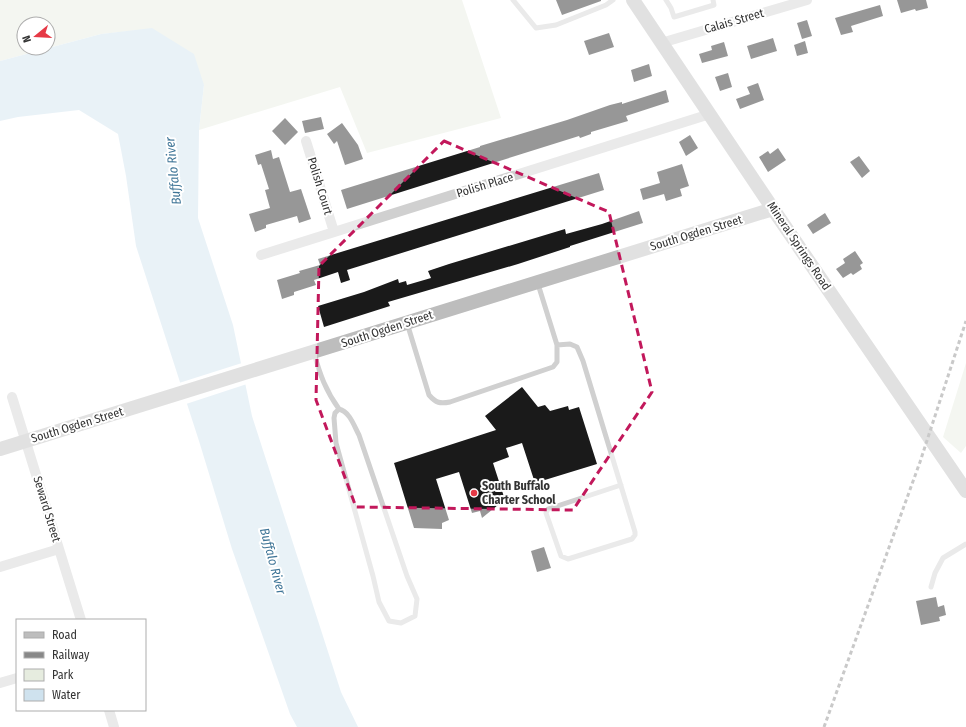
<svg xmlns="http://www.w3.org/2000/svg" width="966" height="727" font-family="'Fira Sans Condensed',sans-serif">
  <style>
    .green { fill: #e6ecdf; fill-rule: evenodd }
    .water { fill: #cfe2ee }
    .pier { fill: #fff }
    .building { fill: #1a1a1a }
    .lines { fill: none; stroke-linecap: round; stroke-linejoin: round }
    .lane { stroke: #d0d0d0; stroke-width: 5 }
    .street { stroke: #d0d0d0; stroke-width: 10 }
    .secondary { stroke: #bdbdbd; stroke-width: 14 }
    .rail { stroke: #888; stroke-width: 3; stroke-dasharray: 4 3; stroke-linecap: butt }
    .marked { fill: none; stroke: #c2185b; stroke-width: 3; stroke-dasharray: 8 5; stroke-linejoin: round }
    .poi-dot { fill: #e63946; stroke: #fff; stroke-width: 1.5 }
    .labels { text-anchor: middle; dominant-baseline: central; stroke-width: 4; stroke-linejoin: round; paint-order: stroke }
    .street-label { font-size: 12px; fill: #333; stroke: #fff }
    .poi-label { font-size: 12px; font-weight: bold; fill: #333; stroke: #fff; text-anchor: start }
    .water-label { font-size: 13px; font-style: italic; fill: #3f7597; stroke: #fff }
  </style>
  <rect width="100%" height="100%" fill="#fff"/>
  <path class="green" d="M0,0H462L501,118L367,153L340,87L199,130L204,85L152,29L101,34L0,61ZM24,24H48V48H24Z
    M966,363V446L961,453L943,437Z"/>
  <path class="water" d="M152,28L194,54L204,85L199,130L198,218L233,325L252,416L341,692L358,727H297L290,714L232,549L199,441L136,246L126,176L118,134L79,110L18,117L0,121V61L101,34Z"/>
  <path class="pier" d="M242,363L247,384L186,404L179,383Z"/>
  <path class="building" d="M556,0H601V1L562,15Z
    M897,0H926L928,8L916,11L915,9L901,13Z
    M880,5L883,16L851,26L853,32L841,35L835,18Z
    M807,20L812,36L802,39L797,23Z
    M609,33L614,47L589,55L584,41Z
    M773,38L777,51L751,59L747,46Z
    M805,41L808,53L797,56L794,45Z
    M724,42L728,56L702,63L699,54L712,50L711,46Z
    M649,64L652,76L634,82L631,70Z
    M728,73L732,87L720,91L715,77Z
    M758,83L764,100L740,109L736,99L750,94L747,87Z
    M666,90L669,102L626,116L628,121L591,132V134L580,138L579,136L347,209L341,190L480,147V146L567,120L610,105L622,102V104Z
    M321,117L324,129L305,133L302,121Z
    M285,118L298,132L285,145L272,131Z
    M342,123L358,145L363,159L345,165L337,141L334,144L327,134Z
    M690,135L698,148L686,156L679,142Z
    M778,148L786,160L768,172L759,157L768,151L770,154Z
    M271,150L273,159L279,157L290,192L301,189L311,219L299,223L297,216L266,225V228L255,232L249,214L270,208L265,190L269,189L261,164L258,165L255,155Z
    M859,156L870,171L862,178L850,162Z
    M682,164L689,186L680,189L682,196L666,201L664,194L643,200L640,189L660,183L657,172Z
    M599,173L604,190L347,270L350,280L341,283L338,272L314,280L316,285L294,292V295L282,299L277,280L300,273L299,271L320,265L318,259Z
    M639,211L643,223L570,246V247L518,264L388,302L390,306L324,327L318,306L364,292L398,279L399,283L406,281L407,285L431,278L428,271L449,264L565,229L566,234L602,224Z
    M825,213L831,223L813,234L807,225Z
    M855,251L863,263L860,265L862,269L853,275L851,273L843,278L836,269L845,263L843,259Z
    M522,387L538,407L545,405L550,411L568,406L569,410L579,407L597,464L535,483L522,443L506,448L509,457L493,463L506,503L498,505L482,518L480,511L472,513L459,472L436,479L449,520L442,523V529L414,528L394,463L496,430L485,416Z
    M544,547L551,568L537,572L531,551Z
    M936,597L938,607L944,605L946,615L939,617L940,621L921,625L916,601Z"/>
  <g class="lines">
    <path class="lane" d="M513,0L536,28L556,25L606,5L613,0
      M666,0L671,8L674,17L714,5L713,0
      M407,323L429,395C436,403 440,404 450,402L553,367L557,362V345L538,284
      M557,345L570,344L577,347L583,361L635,532V535L632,539L568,559L561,556L546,513L548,509L621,485
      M314,353C320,375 326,391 339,409C350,412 354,426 359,435L407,576L417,599L415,616L401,623L389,621L379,602L373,576L336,443L334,418L335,413L339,409
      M931,587L935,573L943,558L966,544"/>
    <path class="street" d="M661,43L807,0
      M306,141L334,232
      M261,255L710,114
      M12,397L81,620
      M0,567L59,549
      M0,683L17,678
      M109,710L114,727"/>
    <path class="secondary" d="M633,0L773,209L966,491
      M0,449C258,369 515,289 773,209"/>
    <path class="rail" d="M824,727L920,462L966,321"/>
  </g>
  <path d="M0 0H966V727H0ZM444,141L609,212L652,392L573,510L356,507L316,400L319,266Z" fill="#fff" fill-opacity=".55" fill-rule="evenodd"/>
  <path class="marked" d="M444,141L609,212L652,392L573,510L356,507L316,400L319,266Z"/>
  <circle class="poi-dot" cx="474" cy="493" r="4"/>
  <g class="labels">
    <g class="street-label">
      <text transform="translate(734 21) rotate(-16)">Calais Street</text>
      <text transform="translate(485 185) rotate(-17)">Polish Place</text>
      <text transform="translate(320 186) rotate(73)">Polish Court</text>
      <text transform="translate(696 233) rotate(-17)">South Ogden Street</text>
      <text transform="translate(799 246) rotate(56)">Mineral Springs Road</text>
      <text transform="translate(387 329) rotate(-18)">South Ogden Street</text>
      <text transform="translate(77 425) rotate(-17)">South Ogden Street</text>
      <text transform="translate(47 509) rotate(73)">Seward Street</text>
    </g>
    <g class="poi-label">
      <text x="482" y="486">South Buffalo<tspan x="482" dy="14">Charter School</tspan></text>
    </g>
    <g class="water-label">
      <text transform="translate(173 171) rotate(-96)">Buffalo River</text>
      <text transform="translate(273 561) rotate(75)">Buffalo River</text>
    </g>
  </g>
  <rect x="16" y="619" width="130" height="92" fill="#ffffff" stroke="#adadad"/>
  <rect x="24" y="632" width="20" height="6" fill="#bdbdbd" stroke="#adadad"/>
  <text x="52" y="639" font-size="12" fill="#333333">Road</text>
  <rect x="24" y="652" width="20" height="6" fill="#888888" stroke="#adadad"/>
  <text x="52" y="659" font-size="12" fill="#333333">Railway</text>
  <rect x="24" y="669" width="20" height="12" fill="#e6ecdf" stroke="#adadad"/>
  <text x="52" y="679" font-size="12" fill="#333333">Park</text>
  <rect x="24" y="689" width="20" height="12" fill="#cfe2ee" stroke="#adadad"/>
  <text x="52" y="699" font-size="12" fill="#333333">Water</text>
  <g transform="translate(36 36) rotate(252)"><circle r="19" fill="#ffffff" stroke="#adadad"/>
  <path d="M0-3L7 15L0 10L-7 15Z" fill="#e63946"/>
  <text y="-6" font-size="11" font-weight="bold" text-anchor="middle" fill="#333333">N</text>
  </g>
</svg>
